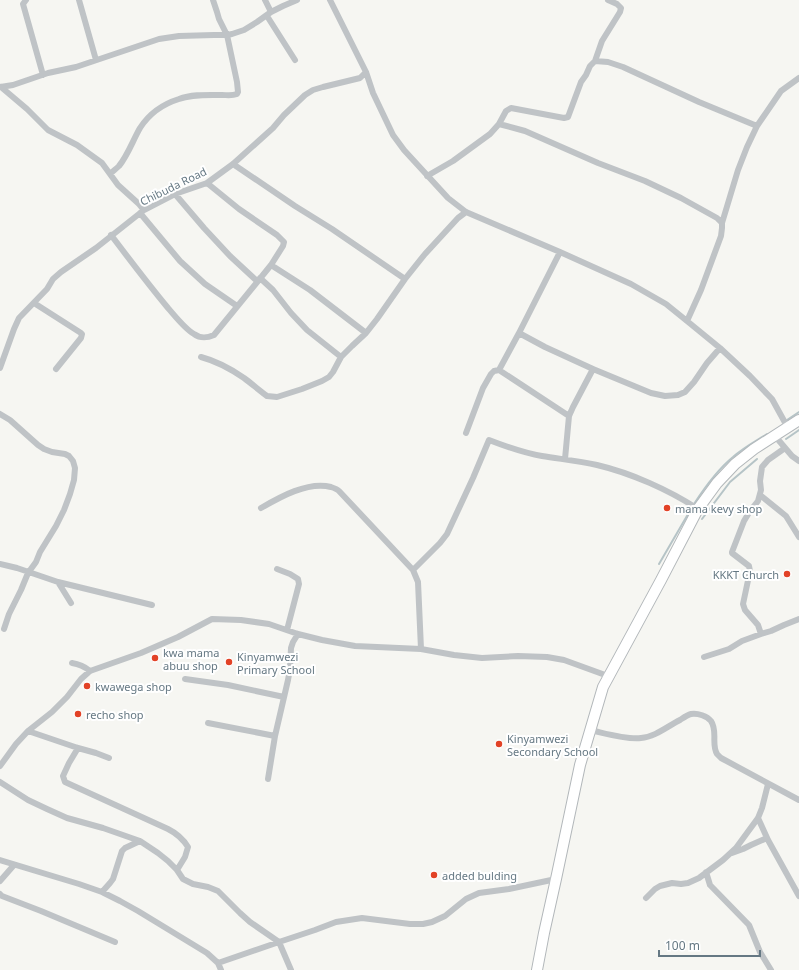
<svg xmlns="http://www.w3.org/2000/svg" width="799" height="970" font-family="'Noto Sans',sans-serif">
  <style>
    .lines { fill: none; stroke-linecap: round; stroke-linejoin: round }
    .stream { stroke: #b6c4c7; stroke-width: 2 }
    .primary-casing { stroke: #b2b7ba; stroke-width: 12 }
    .street { stroke: #bfc3c6; stroke-width: 6 }
    .primary { stroke: #fff; stroke-width: 10 }
    .poi-dot { fill: #e24226; stroke: #fff; stroke-width: 1.5 }
    .labels { text-anchor: middle; dominant-baseline: central; stroke-width: 4; stroke-linejoin: round; paint-order: stroke }
    .street-label { font-size: 11px; fill: #657883; stroke: #fff }
    .poi-label { font-size: 11px; fill: #657883; stroke: #fff; text-anchor: start }
  </style>
  <rect width="100%" height="100%" fill="#f6f6f2"/>
  <g class="lines">
    <path class="stream" d="M787,420L799,412
      M786,439L799,430
      M694,504C705,487 717,470 733,457C743,448 756,441 767,434
      M702,519L730,482L757,459
      M659,564L691,509"/>
    <g class="primary-casing">
      <path id="primary" d="M537,970L544,933L556,879L580,765L603,687L661,580L698,509L717,483L735,464L754,449L799,420"/>
    </g>
    <path class="street" d="M26,0L23,4L43,75
      M79,0L96,60
      M265,0L271,12
      M330,0L366,72L373,93L393,135L404,150L448,198L466,212L560,252L631,284L666,304L687,321L720,348L750,376L772,399L788,428
      M267,16L295,60
      M595,61L602,41L620,12L621,8L617,4L608,0
      M0,87L13,85L48,73L76,67L159,39L179,36L214,35H227L232,34L244,30L257,22L271,12L283,6L297,0
      M1,87L27,109L48,130L77,145L102,163L118,185L139,204L144,210
      M499,124L525,131L598,163L645,181L681,198L717,218L722,223V228L721,236L701,290L687,321
      M233,164L295,206L332,229L405,279
      M110,174C113,171 116,169 119,166C128,155 133,140 140,128C149,114 163,104 179,99C192,94 208,95 222,95C227,95 232,96 237,94L238,92L237,82L227,35L219,19L217,12L213,0
      M427,176L453,161L490,134L499,124L506,111L511,108L564,118L568,117L581,82L586,75L590,66L595,61L608,62L623,67L699,102L757,126
      M175,194L204,228L230,256L257,281
      M140,213L180,261L205,284L237,306
      M722,223L738,170L747,147L757,126L781,91L799,78
      M111,235C130,260 148,284 168,308C175,316 185,329 194,334C201,339 207,338 214,335L271,265L283,246L284,242L277,235L239,209L207,183
      M271,265L310,290L366,333
      M260,278L273,290L291,313L307,330L341,357
      M34,303L81,333L82,334L81,338L56,369
      M519,333L545,347L593,369L651,393L665,396L678,395L685,392L694,382L707,363L720,348
      M201,357C216,361 231,369 244,378C252,384 259,390 267,396L277,397L302,389L322,381L329,377L333,372L341,357L352,346L366,333L377,319L405,279L425,254L458,218L466,212
      M0,368L14,329L19,318L47,289L53,279L61,272L96,248L144,210L175,194L207,183L233,164L273,128L284,115L305,95L313,90L323,87L360,78L366,72
      M499,370L519,333L560,252
      M0,414L10,420L38,445L44,449L52,452L65,454L69,456L73,461L75,468L74,480L70,494L64,510L56,526L40,552L36,562L28,573L21,590L9,614L4,629
      M466,433L483,388L491,374L494,371L499,370L569,416
      M775,436L792,456L799,461
      M565,459L569,416L573,407L593,369
      M760,495L786,516L799,537
      M261,508C280,497 308,481 331,487C334,488 337,489 339,491L413,570L418,582L421,649
      M0,564L17,568L58,582L71,603
      M277,569L290,574L298,579L299,584L287,630
      M413,570L440,543L447,534L473,478L489,440C507,447 524,453 542,456C560,459 579,461 597,465C631,473 669,490 698,509
      M58,582L152,605
      M761,634L758,625L745,610L743,604L750,571L749,566L732,553V552L744,521L750,511L758,501L761,490L760,481L762,467L768,460L785,448
      M704,657L729,649L742,641L761,634L771,631L784,625L799,619
      M72,663C79,664 84,666 90,671
      M185,679L228,685L284,697
      M208,723L275,736
      M590,730C604,733 627,740 641,738C655,737 668,726 680,720C683,718 687,715 691,714C698,713 707,716 711,721C718,731 711,744 717,754C718,755 720,757 721,758L799,800
      M28,731L78,748L96,753L109,758
      M78,748L69,763L63,776L65,782L168,829C176,833 183,839 188,847L185,857L177,870
      M0,766L16,744L28,731L52,712L67,697L81,679L90,671L141,653L178,637L212,619L241,620L269,624L298,634L322,640L355,646L421,649L454,655L482,658L518,656L547,657L564,660L608,676
      M268,779L275,736L288,680L290,669L291,648L293,642L298,634
      M0,782L28,800L47,809L67,818L103,828L140,841L158,853L168,861L177,870L183,879L193,884L208,887L218,891L240,913L250,922L279,942L291,970
      M758,818L768,840L799,896
      M732,853L743,849L751,845L767,838
      M0,860L79,884L102,892L120,901L138,911L207,953L218,963L221,970
      M706,872L710,885L749,925L760,952L771,970
      M0,881L14,865
      M102,892L110,883L113,879L122,851L125,848L140,841
      M0,894L2,896L41,911L115,942
      M646,898L655,889L660,886L672,883L681,884L688,883L699,878L723,860L736,848L758,818L762,808L768,784
      M218,963L279,942L315,930L336,922L362,918L410,924H423L432,922L445,916L466,899L479,893L509,889L556,879"/>
    <use href="#primary" class="primary"/>
  </g>
  <g class="poi-dot">
    <circle cx="667" cy="508" r="4"/>
    <circle cx="787" cy="574" r="4"/>
    <circle cx="155" cy="658" r="4"/>
    <circle cx="229" cy="662" r="4"/>
    <circle cx="87" cy="686" r="4"/>
    <circle cx="78" cy="714" r="4"/>
    <circle cx="499" cy="744" r="4"/>
    <circle cx="434" cy="875" r="4"/>
  </g>
  <g class="labels">
    <g class="street-label">
      <text transform="translate(173 186) rotate(-26)">Chibuda Road</text>
    </g>
    <g class="poi-label">
      <text x="675" y="508">mama kevy shop</text>
      <text x="779" y="574" text-anchor="end">KKKT Church</text>
      <text x="163" y="652">kwa mama<tspan x="163" dy="13">abuu shop</tspan></text>
      <text x="237" y="656">Kinyamwezi<tspan x="237" dy="13">Primary School</tspan></text>
      <text x="95" y="686">kwawega shop</text>
      <text x="86" y="714">recho shop</text>
      <text x="507" y="738">Kinyamwezi<tspan x="507" dy="13">Secondary School</tspan></text>
      <text x="442" y="875">added bulding</text>
    </g>
  </g>
  <path d="M659 950v6h101v-6" fill="none" stroke="#657883" stroke-width="2"/>
  <text x="665" y="950" font-size="12" fill="#657883" stroke="#ffffff" stroke-width="3" paint-order="stroke">100 m</text>
</svg>
